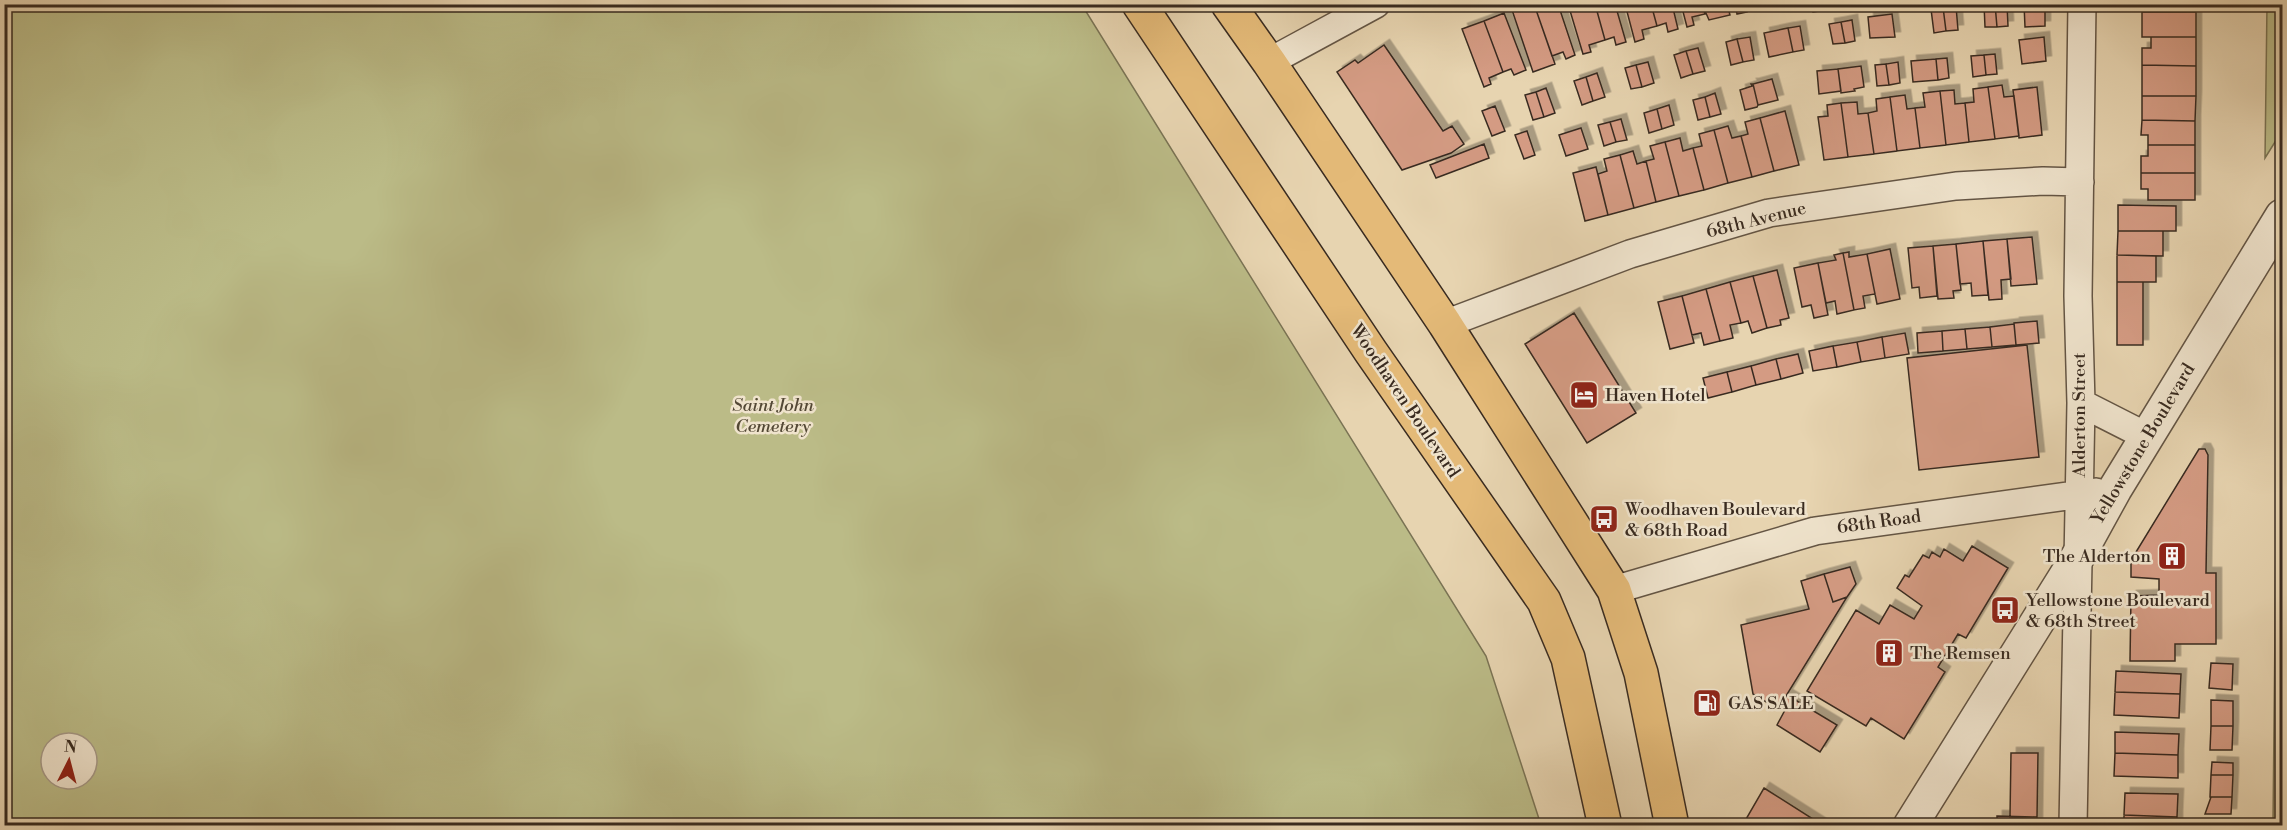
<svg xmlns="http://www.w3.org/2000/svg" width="2287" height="830" font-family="'Libre Bodoni',serif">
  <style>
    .green { fill: #bbbb87; stroke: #7a7354; stroke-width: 1.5; fill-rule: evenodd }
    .building { fill: #d49b83; stroke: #392b20; stroke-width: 1.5; filter: url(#shadow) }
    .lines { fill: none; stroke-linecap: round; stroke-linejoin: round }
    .minor-casing { stroke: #645544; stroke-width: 30 }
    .tertiary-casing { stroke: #645544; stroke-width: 36 }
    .primary-casing { stroke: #392b20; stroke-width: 36 }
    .minor { stroke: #efe3cc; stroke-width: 27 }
    .tertiary { stroke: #efe3cc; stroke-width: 33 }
    .primary { stroke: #e4ba78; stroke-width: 33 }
    .labels { text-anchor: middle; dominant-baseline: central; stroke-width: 5; stroke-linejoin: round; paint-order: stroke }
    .street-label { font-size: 18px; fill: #392b20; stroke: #efe3cc }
    .poi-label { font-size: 18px; fill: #392b20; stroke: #efe3cc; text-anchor: start }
    .park-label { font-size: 18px; font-style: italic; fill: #534835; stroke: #efe3cc }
  </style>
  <defs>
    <filter id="shadow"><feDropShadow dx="5.5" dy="-5.5" stdDeviation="0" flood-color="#0004"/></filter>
  </defs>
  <rect width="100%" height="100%" fill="#e7d4b0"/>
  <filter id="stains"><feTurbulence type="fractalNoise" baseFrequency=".00333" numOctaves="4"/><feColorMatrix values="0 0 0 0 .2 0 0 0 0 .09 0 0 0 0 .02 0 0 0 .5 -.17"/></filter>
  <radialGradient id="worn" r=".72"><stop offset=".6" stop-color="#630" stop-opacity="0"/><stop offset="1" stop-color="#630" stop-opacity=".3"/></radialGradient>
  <path class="green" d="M5,4L1082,5L1486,656L1541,825H5ZM51,743H87V779H51Z
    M2267,5H2282V826L2273,825L2280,134L2265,158Z"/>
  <path class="building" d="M1530,4H1534L1555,64L1533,72L1512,10Z
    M1534,4H1558L1575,55L1566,59L1563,52L1552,56Z
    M1568,4H1595L1605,40L1589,45L1591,52L1583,54Z
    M1595,4H1615L1626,42L1616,45L1614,37L1605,40Z
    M1625,4H1651L1657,26L1642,30L1644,39L1635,42Z
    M1651,4H1672L1678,29L1668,32L1666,23L1657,26Z
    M1681,4H1702L1705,14L1692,17L1694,25L1687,27Z
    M1702,4H1727L1730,15L1709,20Z
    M1735,4H1752L1745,6L1747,12L1737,14Z
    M1811,4H1825L1826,10L1813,12Z
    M1984,4H1995L1997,27H1985Z
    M1995,4H2007L2008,26L1997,27Z
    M2024,4H2045V26L2025,27Z
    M2142,4H2196V12H2142Z
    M1956,6L1958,30L1946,31L1943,7Z
    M1943,7L1946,31L1934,33L1931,9Z
    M2142,12H2196V37H2142Z
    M1504,13L1526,70L1514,75L1511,69L1503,72L1484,21Z
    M1892,14L1895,37L1870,38L1868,17Z
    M1852,20L1855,41L1845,43L1841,22Z
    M1484,21L1503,72L1489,78L1491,84L1484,87L1462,29Z
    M1841,22L1845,43L1833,44L1829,24Z
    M1800,26L1804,50L1793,52L1788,28Z
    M1788,28L1793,52L1769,57L1764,33Z
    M1750,37L1754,60L1743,62L1737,39Z
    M2044,37L2046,61L2022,64L2019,40Z
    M2151,37H2196V66L2142,65V48H2151Z
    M1737,39L1743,62L1731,65L1726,42Z
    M1384,45L1443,131L1452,126L1464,144L1451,153L1402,170L1337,72L1355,60L1358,63Z
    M1698,48L1705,71L1693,74L1686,51Z
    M1686,51L1693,74L1681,78L1674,55Z
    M1995,54L1997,74L1986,75L1984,55Z
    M1984,55L1986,75L1973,77L1971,56Z
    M1947,58L1949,78L1938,80L1936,59Z
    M1936,59L1938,80L1913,82L1911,61Z
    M1648,62L1654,83L1642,87L1636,65Z
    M1898,62L1900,83L1889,85L1886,64Z
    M1886,64L1889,85L1877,86L1875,65Z
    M1636,65L1642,87L1631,89L1625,68Z
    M2142,65L2196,66V96H2142Z
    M1861,66L1864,87L1854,89L1855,91L1841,93L1838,69Z
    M1838,69L1841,91L1819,94L1817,71Z
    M1597,73L1605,97L1593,101L1586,77Z
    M1586,77L1593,101L1582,105L1574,81Z
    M1772,79L1778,100L1758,105L1753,84Z
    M1751,84H1753L1758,105L1757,107L1745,110L1740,90L1752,86Z
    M2002,85L2004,97L2014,96L2019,136L1995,139L1988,87Z
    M1988,87L1995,139L1969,142L1965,103L1974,102L1973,89Z
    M2037,87L2042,135L2019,138L2013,90Z
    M1546,88L1555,113L1544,117L1536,92Z
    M1954,90L1955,104L1965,103L1969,142L1946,145L1940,91Z
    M1940,91L1946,145L1920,148L1915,108L1925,107L1923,93Z
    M1536,92L1544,117L1533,120L1525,95Z
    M1715,93L1721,114L1710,117L1705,97Z
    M1905,95L1907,109L1915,108L1920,148L1897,151L1890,97Z
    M2142,96H2196L2195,121L2142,120Z
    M1705,97L1710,117L1698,120L1693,100Z
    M1890,97L1897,151L1874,154L1868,113L1877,111L1876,99Z
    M1857,102L1858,114L1868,113L1874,154L1848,157L1841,103Z
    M1841,103L1848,157L1824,160L1818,117L1828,116L1827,105Z
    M1669,105L1674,125L1662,129L1657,109Z
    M1495,106L1505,131L1492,136L1482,111Z
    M1657,109L1662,129L1649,133L1644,113Z
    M1785,111L1799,165L1774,171L1760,118Z
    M1760,118L1774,171L1752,177L1741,136L1748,134L1745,122Z
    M1621,119L1627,140L1616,142L1610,122Z
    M2142,120L2195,121V145H2148V135H2141Z
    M1610,122L1616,142L1604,146L1598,125Z
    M1728,126L1732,138L1741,136L1752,177L1728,183L1714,130Z
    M1581,128L1588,149L1566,156L1559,135Z
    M1714,130L1728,183L1704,190L1693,148L1702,146L1699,134Z
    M1527,131L1535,155L1524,159L1515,135Z
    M1680,138L1683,151L1693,148L1704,190L1679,196L1665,142Z
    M1665,142L1679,196L1656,202L1646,161L1654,159L1650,146Z
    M1484,144L1489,158L1436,178L1430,165Z
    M2148,145H2195V173H2141V156H2148Z
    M1633,151L1637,164L1646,161L1656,202L1634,208L1620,155Z
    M1620,155L1634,208L1608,215L1598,174L1607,171L1604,159Z
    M1596,167L1608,215L1585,221L1573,173Z
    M2141,173H2195V200H2148V189H2141Z
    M2118,205L2176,206V231H2118Z
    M2118,231H2163V256L2117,255Z
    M2032,237L2037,284L2011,286L2007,239Z
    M2007,239L2011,279L2001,280L2002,299L1989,300L1983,241Z
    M1983,241L1988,295L1972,296L1971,283L1960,284L1956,244Z
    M1956,244L1961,290L1953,291L1954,298L1938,299L1933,246Z
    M1933,246L1937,296L1920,298L1919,287L1912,288L1908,248Z
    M1890,249L1900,299L1877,304L1867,254Z
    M1849,252V257L1867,254L1875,294L1863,296L1865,308L1854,310L1843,253Z
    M1843,253L1854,310L1837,314L1835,301L1826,303L1818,263L1836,260L1834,255Z
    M2117,255L2156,256V282H2117Z
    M1818,263L1828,315L1814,318L1811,305L1802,307L1794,268Z
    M1777,270L1789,318L1780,320L1781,325L1767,328L1753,276Z
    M1753,276L1767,328L1752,333L1748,321L1741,323L1730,282Z
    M1730,282L1741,323L1730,325L1733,338L1720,341L1706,289Z
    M2117,282H2143V345H2117Z
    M1706,289L1720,341L1704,345L1701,333L1692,335L1682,296Z
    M1682,296L1694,343L1670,349L1658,302Z
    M1574,313L1636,413L1587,443L1525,344Z
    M2037,321L2039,343L2016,345L2014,323Z
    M2014,324L2016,345L1992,347L1990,327Z
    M1990,327L1992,347L1967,349L1965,329Z
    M1965,329L1967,349L1943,351L1942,331Z
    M1942,331L1943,351L1918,353L1917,333Z
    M1905,333L1909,354L1885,358L1882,337Z
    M1882,337L1885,358L1861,362L1857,342Z
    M1857,342L1861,362L1837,367L1833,346Z
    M2027,345L2039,457L1919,470L1907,358Z
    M1833,346L1837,367L1813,371L1809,351Z
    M1798,354L1803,373L1781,379L1776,359Z
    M1776,359L1781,379L1756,385L1751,366Z
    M1751,366L1756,385L1732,392L1727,372Z
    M1727,372L1732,392L1708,398L1703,378Z
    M2199,449H2205L2208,455L2206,573H2216V644H2175V661H2130L2131,596L2159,595V579L2131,577V560H2136V552Z
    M1972,546L2008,568L1966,638L1958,634L1938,667L1945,672L1904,739L1871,718L1866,726L1807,691L1856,610L1879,624L1890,605L1914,619L1922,606L1897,588L1905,575L1909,577L1923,555L1929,558L1932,552L1940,557L1944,549L1963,561Z
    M1850,567L1856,584L1847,597L1833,602L1824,574Z
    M1824,574L1833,602L1847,597L1778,709L1753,694L1741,625L1809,609L1801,581Z
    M2211,663L2233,664L2232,690L2209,688Z
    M2116,671L2181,674L2180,694L2115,692Z
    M2115,692L2180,694L2179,718L2114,715Z
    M1787,695L1837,725L1820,752L1777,725L1785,710L1780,707Z
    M2211,700L2233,701V726H2211Z
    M2211,726H2233L2232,750H2210Z
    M2115,732L2179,734L2178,755L2115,753Z
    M2011,753H2038L2037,817H2010Z
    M2115,753L2178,755V778L2114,776Z
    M2212,762L2233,763V775H2211Z
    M2211,775H2233L2232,797H2210Z
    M1764,788L1824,826H1742Z
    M2125,793L2178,794L2177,817L2124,815Z
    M2211,797H2232L2231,814H2205Z
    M2124,815L2177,817V826H2124Z
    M1997,816L2037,817V826H1997Z"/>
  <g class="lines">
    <g class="minor-casing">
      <path id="minor" d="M1269,62L1376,4
        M1445,324L1630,254L1769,213L1956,186L2043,181L2080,182
        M2081,403L2146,436
        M1614,590L1815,531L2096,492
        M2073,826L2081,403L2078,296L2082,4"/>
    </g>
    <g class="tertiary-casing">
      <path id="tertiary" d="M1910,826L2077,558L2115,489L2282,216"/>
    </g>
    <g class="primary-casing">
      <path id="primary" d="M1139,4L1371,352L1544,601L1568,658L1605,826
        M1228,4L1269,62L1445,324L1614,590L1641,673L1672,826"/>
    </g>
    <use href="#minor" class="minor"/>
    <use href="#tertiary" class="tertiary"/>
    <use href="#primary" class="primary"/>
  </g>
  <defs>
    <g id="hotel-square" transform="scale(1.5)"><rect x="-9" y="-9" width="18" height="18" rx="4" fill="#8f2418" stroke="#efe3cc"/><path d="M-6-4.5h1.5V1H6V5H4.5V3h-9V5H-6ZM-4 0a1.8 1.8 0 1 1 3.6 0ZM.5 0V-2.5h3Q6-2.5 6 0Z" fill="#fff"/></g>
    <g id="bus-square" transform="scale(1.5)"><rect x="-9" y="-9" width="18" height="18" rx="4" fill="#8f2418" stroke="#efe3cc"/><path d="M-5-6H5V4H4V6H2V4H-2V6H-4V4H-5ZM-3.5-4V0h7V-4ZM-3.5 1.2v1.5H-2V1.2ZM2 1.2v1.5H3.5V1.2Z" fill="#fff"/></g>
    <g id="building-square" transform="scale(1.5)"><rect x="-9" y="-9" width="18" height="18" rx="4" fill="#8f2418" stroke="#efe3cc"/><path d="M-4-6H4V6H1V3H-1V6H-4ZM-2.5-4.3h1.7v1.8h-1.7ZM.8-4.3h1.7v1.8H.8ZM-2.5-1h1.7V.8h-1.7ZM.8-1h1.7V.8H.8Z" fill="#fff"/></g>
    <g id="fuel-square" transform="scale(1.5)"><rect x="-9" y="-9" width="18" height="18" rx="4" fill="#8f2418" stroke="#efe3cc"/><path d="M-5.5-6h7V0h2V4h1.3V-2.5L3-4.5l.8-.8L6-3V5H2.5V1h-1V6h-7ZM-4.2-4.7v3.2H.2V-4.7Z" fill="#fff"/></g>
  </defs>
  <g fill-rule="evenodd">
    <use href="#hotel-square" x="1584" y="395"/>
    <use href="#bus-square" x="1604" y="519"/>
    <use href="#building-square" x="2172" y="556"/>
    <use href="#bus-square" x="2005" y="610"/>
    <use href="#building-square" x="1889" y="653"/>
    <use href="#fuel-square" x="1707" y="703"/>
  </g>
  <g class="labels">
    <g class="street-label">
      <text transform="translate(1756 220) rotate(-14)">68th Avenue</text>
      <text transform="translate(1405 401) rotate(56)">Woodhaven Boulevard</text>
      <text transform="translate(2079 415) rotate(-90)">Alderton Street</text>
      <text transform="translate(2143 444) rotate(-59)">Yellowstone Boulevard</text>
      <text transform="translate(1879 522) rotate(-8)">68th Road</text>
    </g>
    <g class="poi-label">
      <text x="1605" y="395">Haven Hotel</text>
      <text x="1625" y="509">Woodhaven Boulevard<tspan x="1625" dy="21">&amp; 68th Road</tspan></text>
      <text x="2151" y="556" text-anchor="end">The Alderton</text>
      <text x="2026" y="600">Yellowstone Boulevard<tspan x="2026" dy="21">&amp; 68th Street</tspan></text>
      <text x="1910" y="653">The Remsen</text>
      <text x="1728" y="703">GAS SALE</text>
    </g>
    <g class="park-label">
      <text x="773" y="405">Saint John<tspan x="773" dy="21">Cemetery</tspan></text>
    </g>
  </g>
  <rect width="2287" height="830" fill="none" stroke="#e7d4b0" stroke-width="24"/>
  <rect x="6" y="6" width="2275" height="818" fill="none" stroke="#392b20" stroke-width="3"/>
  <rect x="12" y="12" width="2263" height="806" fill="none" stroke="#392b20" stroke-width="1.5"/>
  <g transform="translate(69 761) rotate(6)"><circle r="28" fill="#efe3cc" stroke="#a69987" stroke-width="1.5"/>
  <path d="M0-4.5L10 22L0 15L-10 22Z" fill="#8f2418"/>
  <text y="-9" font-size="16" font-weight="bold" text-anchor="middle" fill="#392b20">N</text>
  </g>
  <rect width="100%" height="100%" filter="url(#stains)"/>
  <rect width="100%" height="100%" fill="url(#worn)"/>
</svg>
